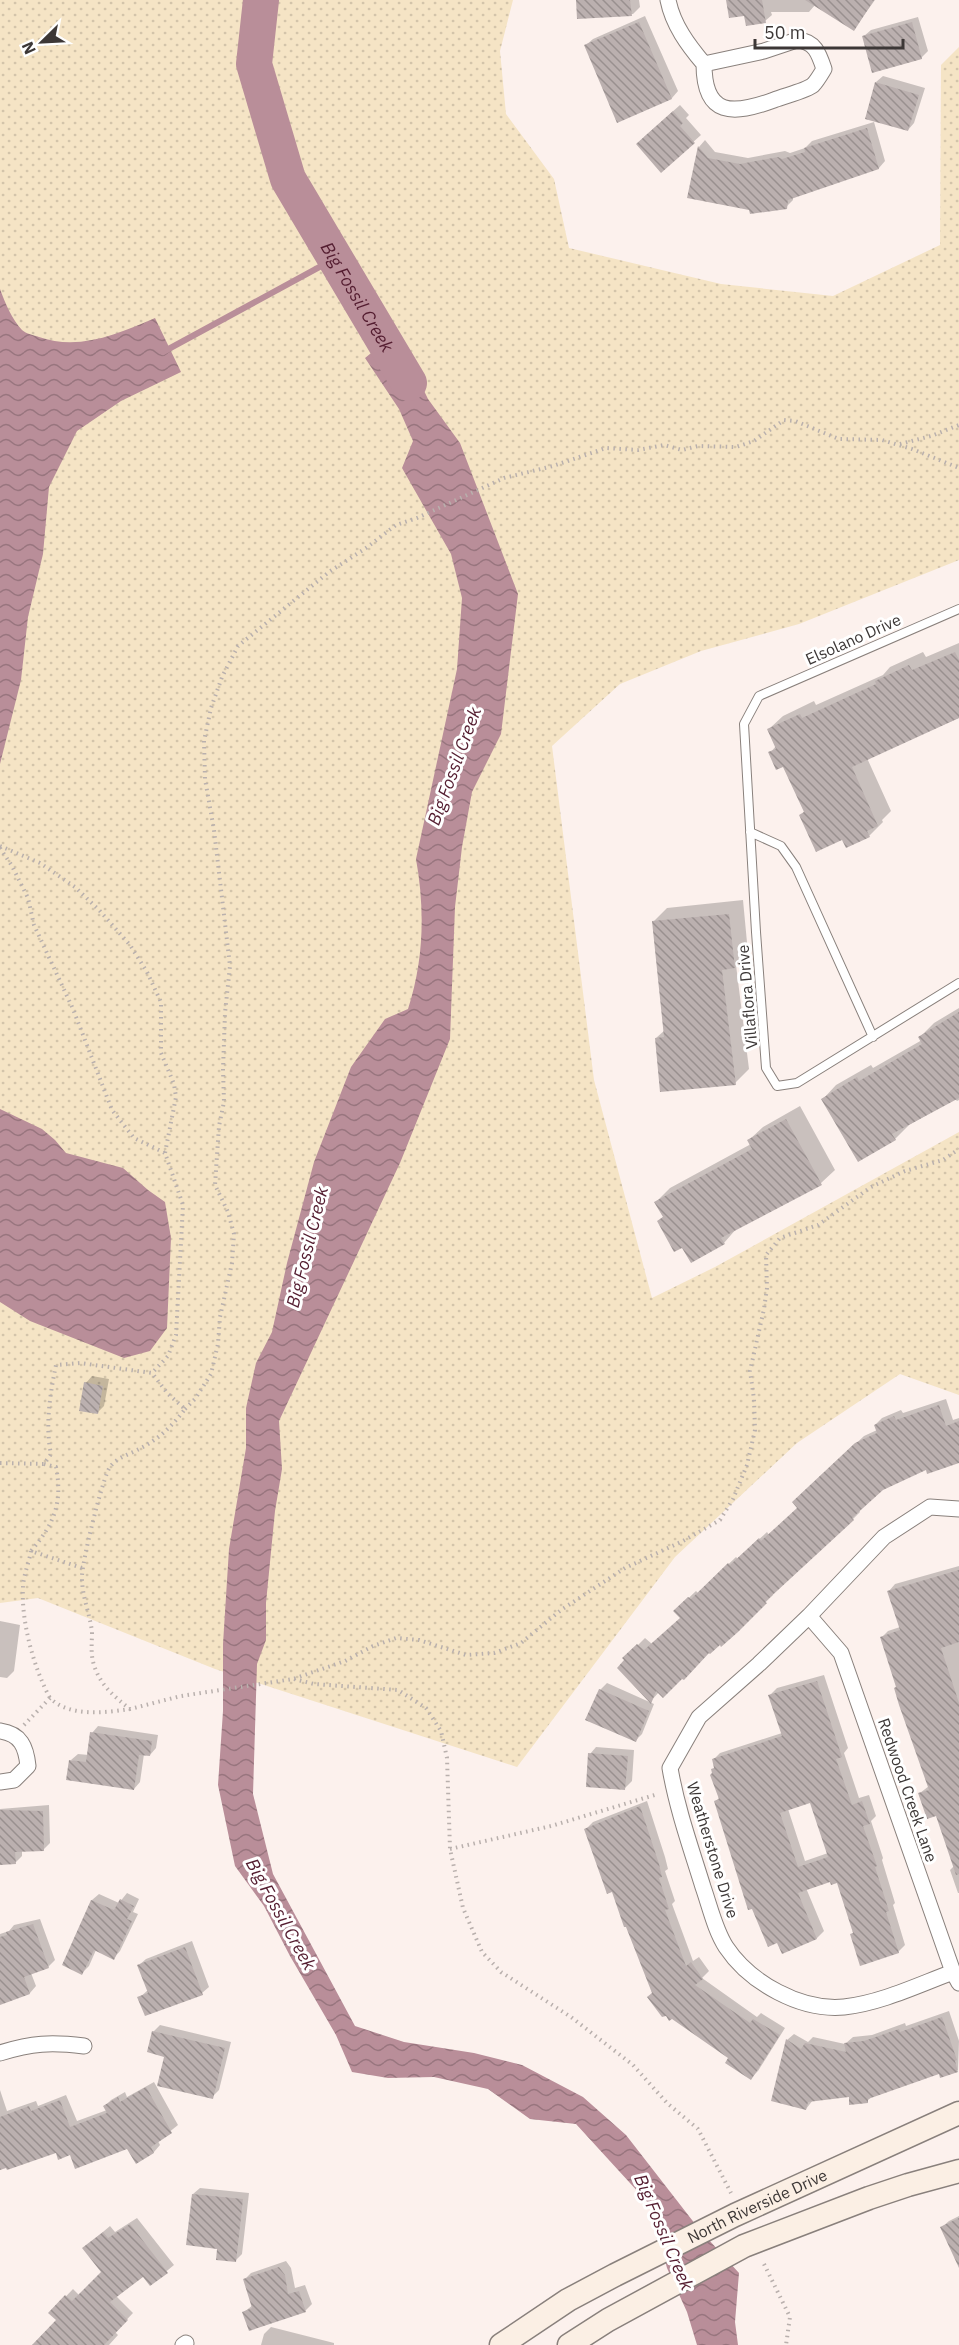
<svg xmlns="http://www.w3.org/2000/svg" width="959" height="2345" font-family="'IBM Plex Sans',sans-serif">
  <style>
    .grass { fill: url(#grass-dots) }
    .water { fill: url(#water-waves) }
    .shadow { fill: #0003; fill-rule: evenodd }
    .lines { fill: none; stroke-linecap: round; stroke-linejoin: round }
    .stream { stroke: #b98e99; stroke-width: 6 }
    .river { stroke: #b98e99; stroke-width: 36 }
    .building { fill: url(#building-back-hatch); fill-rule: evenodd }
    .service-casing { stroke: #89807c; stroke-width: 10 }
    .minor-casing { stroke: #89807c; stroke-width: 17 }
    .secondary-casing { stroke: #89807c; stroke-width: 25 }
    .path { stroke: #b9b0ad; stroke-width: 4; stroke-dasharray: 1.5 4.5; stroke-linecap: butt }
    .service { stroke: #fff; stroke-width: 8 }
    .minor { stroke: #fff; stroke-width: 15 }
    .secondary { stroke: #fbefe4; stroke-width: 22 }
    .labels { text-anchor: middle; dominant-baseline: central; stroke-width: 6; stroke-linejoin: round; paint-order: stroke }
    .street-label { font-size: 16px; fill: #3c3736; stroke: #fff }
    .water-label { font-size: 18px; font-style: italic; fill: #541d30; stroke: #fff }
  </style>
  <defs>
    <pattern id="grass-dots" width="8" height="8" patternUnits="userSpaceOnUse" patternTransform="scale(1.5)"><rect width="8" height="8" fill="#f5e4c5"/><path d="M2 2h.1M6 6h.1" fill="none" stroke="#d3c4aa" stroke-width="1.8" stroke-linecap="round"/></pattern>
    <pattern id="water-waves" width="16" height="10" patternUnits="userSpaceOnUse" patternTransform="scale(1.5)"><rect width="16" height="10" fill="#b98e99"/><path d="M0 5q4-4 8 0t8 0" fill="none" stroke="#98757e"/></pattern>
    <pattern id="building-back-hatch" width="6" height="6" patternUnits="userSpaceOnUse" patternTransform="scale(1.5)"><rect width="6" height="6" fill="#bbb0af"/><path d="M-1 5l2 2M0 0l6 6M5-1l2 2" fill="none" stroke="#99908f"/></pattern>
  </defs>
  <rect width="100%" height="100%" fill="#fcf1ed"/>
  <path class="grass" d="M0,0H513L500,51L506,114L554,179L569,248L721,284L833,296L940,245L941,65L959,47V560L799,624L701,651L620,684L552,746L594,1080L652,1298L715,1267L959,1132V1395L900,1374L797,1443L675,1557L517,1767L215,1669L38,1598L0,1603Z"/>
  <path class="water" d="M0,289C5,303 12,319 22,330C26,334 34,335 39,337C79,351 118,334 155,318L181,372L121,401L77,431L49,487L43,554L28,617L21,680L0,764Z
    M396,333L428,399L460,443L518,594L501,734L472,792L462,847L455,907L450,1039L400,1163L279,1421L282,1469L275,1511L266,1603V1640L257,1664L253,1794L273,1874L355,2026L404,2042L474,2053L522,2065L583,2097L626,2135L699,2229L739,2273L735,2322L738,2345H697L687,2312L667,2268L651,2206L576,2124L530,2119L488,2089L434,2077L388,2078L352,2072L336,2035L290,1956L264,1906L235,1866L218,1785L223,1711V1644L229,1549L246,1448V1408L256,1363L272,1332L287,1263L314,1162L351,1067L385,1019L408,1009C424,960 425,909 416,859L457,669L462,598L451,554L402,468L413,441L399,409L365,358Z
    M0,1109L42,1129L55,1140L66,1153L123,1168L148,1190L165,1202L171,1238L167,1328L150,1351L124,1358L30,1321L0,1302Z"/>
  <path class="shadow" d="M577,0H639L640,7L633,14L578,18Z
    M728,0H815V5L809,12H771L772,15L765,21L745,14Z
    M831,0H875L854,29Z
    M645,16L678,91L672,98L618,121L586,45L593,39Z
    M918,17L928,51L921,58L864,36L871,30Z
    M883,76L925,88L914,123L908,130L876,82Z
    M680,105L689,115L686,118L701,135L661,171L644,137Z
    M874,122L885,161L879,168L793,196V200L786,207L751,209L689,197L699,147L705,140L715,152L748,158L785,151L790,153L805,148L812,141Z
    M959,643V718L867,758L891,811L882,820L883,822L869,836L843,838L801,815L805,811L784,765L770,753L776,746L769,729L783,716L814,701L816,705L883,675L890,667L923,652L926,657Z
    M743,900L748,953L736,965L749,1069L735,1083L656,1038L665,1030L653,922L667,908Z
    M959,1008V1100L957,1101L955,1099L909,1125L895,1139L823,1099L836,1085L871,1065L873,1068L922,1040L920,1037L934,1023Z
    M800,1106L835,1170L821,1183L737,1228L724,1243L683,1246L658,1221L664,1216L656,1202L670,1188L751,1144L749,1140L763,1127Z
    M92,1376L109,1379L104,1406L97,1413L86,1383Z
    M946,1399L953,1420L959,1418V1461L926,1468L882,1488L859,1510L860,1512L853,1519L772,1594L773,1595L736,1631L659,1692L651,1701L625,1658L645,1638L652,1644L682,1618L675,1611L696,1591L698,1593L736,1557L738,1559L767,1532L769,1535L799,1508L794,1502L864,1436L877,1430L875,1425L882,1418L901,1410L903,1413Z
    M959,1566V1893H958L950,1870L955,1865L937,1814L920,1793L929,1786L881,1638L888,1631L900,1627L889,1591L895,1584Z
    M0,1621L20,1625L14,1671L7,1678L0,1677Z
    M824,1675L848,1748L844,1753L859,1798L869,1795L876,1816L871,1821L883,1858L882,1860L895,1903L893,1905L905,1945L898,1952L838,1881L831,1880L806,1888L824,1931L817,1938L782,1952L716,1801L720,1797L713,1760L720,1753L782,1733L770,1695L777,1688ZM811,1801L828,1853L805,1861L788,1809Z
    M607,1683L654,1704L642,1734L635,1741L600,1690Z
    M98,1726L158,1735L156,1748L150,1755L144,1754L140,1782L134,1789L71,1760L78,1754L89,1755L92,1733Z
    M596,1747L634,1750L632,1781L625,1788L590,1754Z
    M647,1801L665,1857L668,1869L665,1871L675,1901L672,1904L693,1961L699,1957L709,1971L702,1978L757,2017L761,2013L785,2028L758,2071L751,2078L730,2058L672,2017L653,1993L613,1890L586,1829L593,1822Z
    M49,1805L50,1843L43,1850H22V1856L15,1863H0V1809Z
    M127,1893L139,1899L133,1912L138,1914L120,1951L114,1958L96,1950L89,1966L82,1973L64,1964L92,1900L99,1894L119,1903Z
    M40,1919L55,1960L48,1967L31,1973L36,1986L30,1993L0,2004V1934L9,1931L14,1925Z
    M192,1941L209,1987L202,1993L139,1998L148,1990L139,1965L146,1959Z
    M949,2011L959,2041L958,2070L939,2072L874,2095L867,2101L850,2095L813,2100L806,2109L787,2040L794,2034L808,2042L813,2037L845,2044L853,2037L872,2035L905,2023L906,2026Z
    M160,2025L231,2042L219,2090L212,2097L166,2055L153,2032Z
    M154,2082L178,2125L158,2141L160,2145L154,2152L136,2162L128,2147L71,2153L57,2151L0,2168V2090L7,2111L36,2101L38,2106L66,2095L77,2121L107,2110L105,2106L111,2100L125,2092L127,2097Z
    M200,2188L249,2193L242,2254L235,2261L218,2248L193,2194Z
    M959,2216V2256L942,2227L949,2221Z
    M137,2218L174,2265L151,2284L143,2275L116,2296L133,2313L115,2332L118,2335L109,2345H34L58,2320L50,2313L73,2289L80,2296L103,2272L84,2248L110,2226L115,2232Z
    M286,2261L291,2268L295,2288L305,2285L312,2304L305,2311L244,2312L253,2305L245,2279L251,2273Z
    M271,2327L334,2343V2345H261L264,2334Z"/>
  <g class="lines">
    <path class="stream" d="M163,352L336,258"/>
    <path class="river" id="s1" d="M261,0L254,64L288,179L409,383"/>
  </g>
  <path class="building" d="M576,0H630L632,16L577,19Z
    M726,0H762L766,23L746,26L744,16L729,18Z
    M805,0H874L854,31Z
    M639,22L672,99L617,123L584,45Z
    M912,22L922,59L872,73L862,36Z
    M875,82L919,95L908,131L865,119Z
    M673,111L683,123L680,126L695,143L661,173L636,144Z
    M867,128L879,169L788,200L787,209L750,214L749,210L687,198L698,146L708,158L740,164L778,157L782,159L805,152L804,148Z
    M955,652L959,660V718L852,767L878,826L867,831L870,837L846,848L842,840L816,852L799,815L804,812L783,767L776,770L768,752L776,749L767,729L800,714L802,718L876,684L875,681L909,665L912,670Z
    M729,914L735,968L722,970L736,1085L660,1092L655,1038L664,1037L652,921Z
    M959,1012V1098L892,1134L896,1140L858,1162L821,1099L857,1077L859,1081L922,1044L918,1037Z
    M786,1119L822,1185L721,1238L725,1244L691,1263L682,1248L674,1252L657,1221L663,1217L654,1202L752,1149L747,1140Z
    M84,1382L103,1386L98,1414L79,1411Z
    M939,1405L946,1426L959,1421V1463L927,1474L926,1470L883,1490L852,1518L854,1520L765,1602L767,1603L738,1632L721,1647L720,1645L710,1654L709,1653L684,1680L682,1679L663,1698L656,1691L651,1704L617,1668L624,1660L622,1658L637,1644L644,1650L680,1618L673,1611L688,1597L691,1599L728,1563L730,1565L759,1538L761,1541L797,1508L792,1502L855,1443L877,1433L874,1425L894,1416L896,1420Z
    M959,1570V1642L941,1648L959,1703V1874L956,1875L936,1816L927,1819L918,1793L929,1790L899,1705L894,1688L896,1687L880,1637L900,1630L887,1591Z
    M817,1681L842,1757L836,1759L852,1805L862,1801L870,1824L863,1826L877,1866L875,1867L889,1911L886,1912L899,1953L860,1966L850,1934L853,1933L837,1883L831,1885L830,1882L798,1893L817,1939L782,1954L777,1943L768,1947L752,1909L748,1910L714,1801L719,1799L710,1775L712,1773L711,1769L714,1768L712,1759L782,1736L768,1695ZM810,1803L828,1857L798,1867L780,1813Z
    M599,1689L649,1711L636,1742L585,1720Z
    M90,1732L152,1741L150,1756L139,1755L134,1790L66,1780L69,1760L86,1762Z
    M588,1753L628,1756L625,1790L586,1787Z
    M640,1806L659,1864L662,1877L659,1878L669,1909L665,1910L686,1966L691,1962L703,1979L695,1985L750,2023L753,2019L780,2035L751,2080L725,2063L728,2058L672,2019L669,2021L666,2016L662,2017L647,1997L652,1993L626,1927H624L612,1892L607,1894L584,1829Z
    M0,1810L43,1811L44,1851L15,1852L16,1864L0,1865Z
    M120,1899L134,1906L127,1919L132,1921L114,1960L94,1950L82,1975L62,1965L91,1900L114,1910Z
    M33,1924L49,1968L24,1977L30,1994L0,2005V1937L7,1935L6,1932Z
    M185,1947L203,1995L145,2016L137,1997L148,1993L137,1965Z
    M942,2017L957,2060L955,2061L958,2072L940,2078L939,2074L868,2099V2103L849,2105V2097L808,2102L806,2110L771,2101L786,2039L801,2049L805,2043L846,2052L844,2043L864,2041L899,2029L900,2032Z
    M152,2031L225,2048L213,2099L157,2086L164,2057L147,2052Z
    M146,2087L172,2133L151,2147L154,2153L136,2164L127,2149L75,2169L70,2155L58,2160L56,2153L7,2170L6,2168L0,2170V2117L29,2106L31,2111L60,2100L70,2127L107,2113L103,2106L118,2097L120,2102Z
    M192,2194L243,2199L236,2262L216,2260L217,2249L186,2245Z
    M959,2218V2268L940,2227Z
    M130,2224L168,2273L150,2286L143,2277L110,2302L128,2320L104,2345H32L56,2320L48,2313L65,2295L72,2301L101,2272L82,2248L103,2232L108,2238Z
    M279,2267L285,2275L288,2294L299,2291L306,2312L249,2331L242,2312L252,2308L243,2279Z"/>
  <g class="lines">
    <g class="service-casing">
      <path id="service" d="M959,609L759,696L744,724L756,932L766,1068L777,1086L797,1083L959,983
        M750,832L781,846L796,867L873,1037"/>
    </g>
    <g class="minor-casing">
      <path id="minor" d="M668,0C673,25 688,45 704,64
        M797,40C815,41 819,54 824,69C821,74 817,81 813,85C806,91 783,96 774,100C733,115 704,117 704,64L764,51Z
        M809,1616L841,1653L953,1972L959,1983
        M0,1731C21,1734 26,1747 28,1766L14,1780L0,1782
        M953,1972C918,1985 881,2003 844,2007C801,2011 750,1983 726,1947C715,1930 710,1907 703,1887C691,1848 677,1809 670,1768L699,1717L759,1664L809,1616L884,1537L930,1507L959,1509
        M0,2053C32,2043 51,2042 84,2046
        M183,2345L186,2343"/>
    </g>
    <g class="secondary-casing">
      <g id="secondary">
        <path id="s2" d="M501,2345L568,2300L615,2275L735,2215L959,2113"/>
        <path d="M569,2345L608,2320L744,2246L869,2198L908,2185L959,2171"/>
      </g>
    </g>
    <path class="path" d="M900,444L931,436L959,425
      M0,846L40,863L75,887L99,910L130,945L147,972L161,1002V1053L174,1084L176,1097L165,1153L183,1205L176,1335L168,1356L152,1373
      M0,848L12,866L28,898L34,925L73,1009L112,1110L134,1138L165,1153
      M185,1409L195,1399L211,1374L218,1344L220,1317L232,1263L234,1234L228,1212L215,1185L219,1126L224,1102L223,1070L225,1013L230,966L214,830L205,779L204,741L211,708L222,677L238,646L329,572L366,548L396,525L417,518L504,478L553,466L606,448L638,450L664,445L682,450L698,446L736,447L754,441L784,420L795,421L839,439L882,440L912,449L959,468
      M0,1463L44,1464L51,1454C45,1426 50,1394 56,1365L80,1363L152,1373L168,1394L185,1409C173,1425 159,1439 141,1448C131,1454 117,1457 110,1467C103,1476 81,1565 82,1578C82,1597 90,1614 92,1632C92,1645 90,1655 95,1668C102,1687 115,1697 130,1709L181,1696L293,1679L345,1661L373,1646L396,1638L419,1640L466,1655L494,1653L521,1643L561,1610L625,1568L683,1541L720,1520L733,1499L747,1465L755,1430L754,1399L750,1371L764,1309L767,1288L766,1255L780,1238L818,1225L871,1187L905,1171L943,1160L959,1149
      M44,1464L56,1467C63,1503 54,1524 31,1551L82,1568
      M31,1551C29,1563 23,1576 23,1588C21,1621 34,1669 50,1698
      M294,1679L314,1684L398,1690L426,1708L441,1731L447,1758L450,1849L463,1908L482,1952L501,1972L571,2017L633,2065L667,2103L698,2129L731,2193
      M24,1725L50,1698C69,1717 104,1713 130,1709
      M450,1849L551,1826L658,1794
      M764,2264L790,2317L786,2345"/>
    <use href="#service" class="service"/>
    <use href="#minor" class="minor"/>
    <use href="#secondary" class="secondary"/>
  </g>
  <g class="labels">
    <g class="street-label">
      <text transform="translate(853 639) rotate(-24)">Elsolano Drive</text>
      <text transform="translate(747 997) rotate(-95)">Villaflora Drive</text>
      <text transform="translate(908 1790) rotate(71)">Redwood Creek Lane</text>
      <text transform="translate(713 1850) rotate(73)">Weatherstone Drive</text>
      <text stroke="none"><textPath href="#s2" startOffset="292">North Riverside Drive</textPath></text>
    </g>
    <g class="water-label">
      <text stroke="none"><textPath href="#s1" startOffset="321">Big Fossil Creek</textPath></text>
      <text transform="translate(454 766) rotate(-70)">Big Fossil Creek</text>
      <text transform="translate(307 1247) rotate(-76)">Big Fossil Creek</text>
      <text transform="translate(281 1914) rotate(61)">Big Fossil Creek</text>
      <text transform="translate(664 2232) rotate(67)">Big Fossil Creek</text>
    </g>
  </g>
  <g transform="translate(42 42) rotate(246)" stroke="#ffffff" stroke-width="4.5" paint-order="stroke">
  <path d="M0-4.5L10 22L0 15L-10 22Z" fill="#3c3736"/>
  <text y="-9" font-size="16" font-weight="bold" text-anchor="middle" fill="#3c3736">N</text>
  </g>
  <path d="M755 39v9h148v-9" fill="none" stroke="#3c3736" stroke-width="3"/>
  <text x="764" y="39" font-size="18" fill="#3c3736" stroke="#ffffff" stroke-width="4.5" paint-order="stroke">50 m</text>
</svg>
